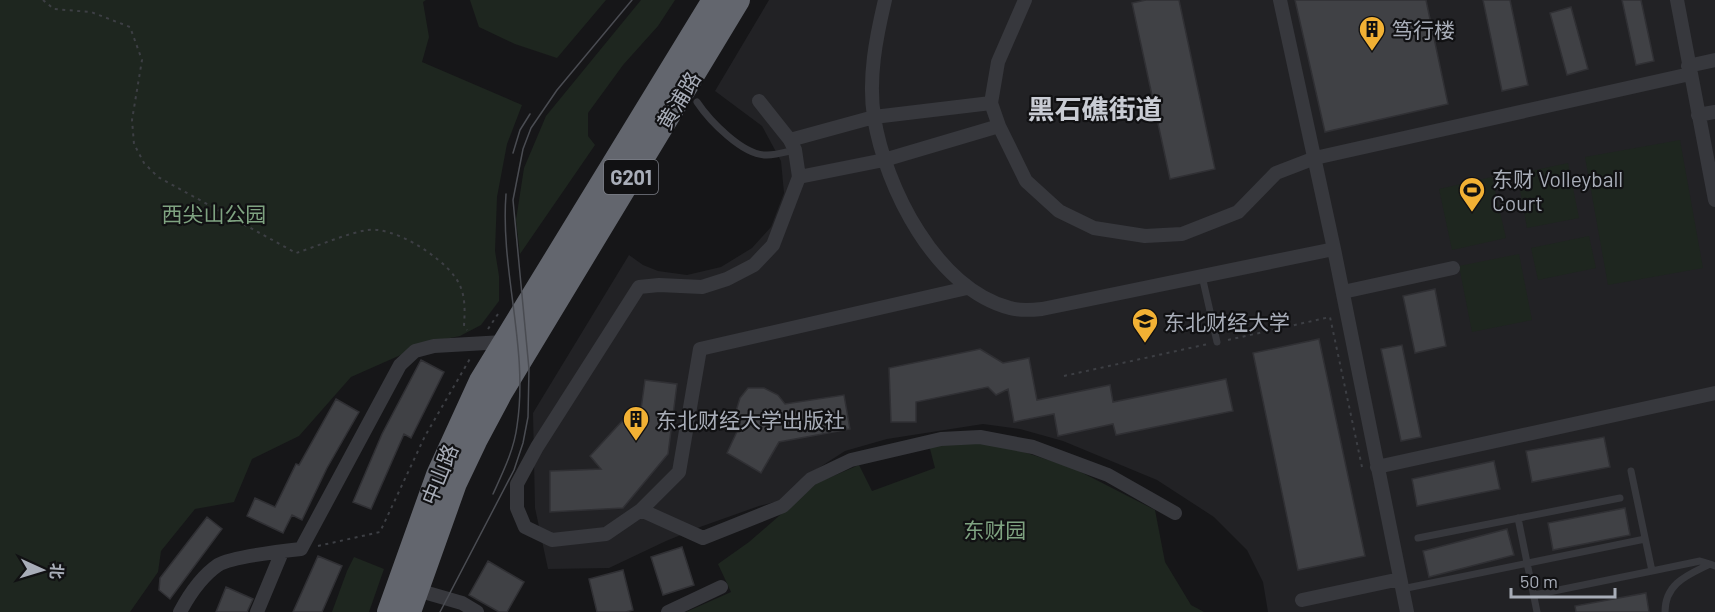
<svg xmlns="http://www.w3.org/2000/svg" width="1715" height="612" font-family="Barlow,'Noto Sans SC',sans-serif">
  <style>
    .built { fill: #222225 }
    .green { fill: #1e261f }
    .building { fill: #404145; stroke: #303034; stroke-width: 1.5 }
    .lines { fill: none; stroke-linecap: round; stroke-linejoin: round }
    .path { stroke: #3d3f44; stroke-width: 2; stroke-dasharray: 3 4.5; stroke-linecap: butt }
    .lane { stroke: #37383d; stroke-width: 7 }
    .street { stroke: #37383d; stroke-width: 14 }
    .highway { stroke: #63666e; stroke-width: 24 }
    .tram { stroke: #4a4c52; stroke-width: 1.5 }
    .labels { text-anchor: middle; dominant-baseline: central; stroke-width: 4.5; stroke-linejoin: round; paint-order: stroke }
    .shield { fill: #111113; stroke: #7b7e86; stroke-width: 1.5 }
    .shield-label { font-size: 20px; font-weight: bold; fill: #a8adb8 }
    .poi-label { font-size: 21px; fill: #a8adb8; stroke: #111113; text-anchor: start }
    .street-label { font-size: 21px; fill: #a8adb8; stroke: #111113 }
    .park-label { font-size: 21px; fill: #7fa381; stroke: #111113 }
    .district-label { font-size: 27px; font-weight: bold; fill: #c9ccd4; stroke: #111113 }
  </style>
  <rect width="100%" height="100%" fill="#161618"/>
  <path class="built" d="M769,0H1715V612H1268L1263,582L1247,550L1214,517L1157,480L1063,441L1020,429L983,424L887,439L845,451L806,476L787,499L759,506L700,527L666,541L609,568L548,569L535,508L533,413L629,255L643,265L658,271L687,275L721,267L752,248L771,227L784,193L781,161L762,126L715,91Z"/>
  <path class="green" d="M0,0H426L423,2L429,37L422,62L522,105L507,144L497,197L495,251L499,276V301L481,325L460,336L430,342L351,377L299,436L252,459L234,502L195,509L161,551L158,572L130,612H0Z
    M470,0H606L557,58L515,44L479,27Z
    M641,0H675L658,26L623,65L588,113V136L595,145L520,254L516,220L524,168L546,116Z
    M1680,140L1703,268L1608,285L1585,157Z
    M1568,163L1579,218L1527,228L1517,174Z
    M1492,177L1506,238L1452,250L1439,189Z
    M1589,236L1596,268L1538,280L1531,248Z
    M1519,254L1532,320L1472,332L1459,266Z
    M965,442L1005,446L1073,468L1155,510L1165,562L1191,605L1204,612H686L731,592L718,564L749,542L817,483L859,465L872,491L935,468L929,445Z
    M354,557L384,569L369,612H332L347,571Z"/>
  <path class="building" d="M1146,0H1179L1215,169L1170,179L1132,3Z
    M1295,0H1426L1448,104L1325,132Z
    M1483,0H1510L1528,85L1502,91Z
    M1622,0H1641L1654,61L1636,65Z
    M1571,7L1588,69L1567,75L1550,13Z
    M1435,289L1446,346L1415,353L1403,296Z
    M1319,339L1365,556L1298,570L1253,353Z
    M1402,345L1421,437L1401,441L1381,349Z
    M980,349L1003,363L1029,358L1037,400L1110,385L1113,402L1226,379L1233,411L1116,435L1113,424L1058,436L1054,414L1014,422L1008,389L996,395L988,387L916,402V422H891L889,368Z
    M421,360L444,372L411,438L404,434L371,509L353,502L382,434Z
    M645,380L677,384L668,454L623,508L550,512V471L601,469L590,456L623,420L638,431Z
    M748,388H764L778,395L785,404L844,395L850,429L779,442L761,473L727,453L740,425L736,411L740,398Z
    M336,399L359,412L327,468L302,520L292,515L283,533L247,516L255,498L275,507L296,464L299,465Z
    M1604,437L1610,467L1532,482L1526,451Z
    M1494,461L1500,489L1417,506L1412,479Z
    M1625,508L1630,535L1553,550L1548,523Z
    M207,517L222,529L170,599L159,590L160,578Z
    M1507,529L1514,555L1429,577L1423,551Z
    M682,547L694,585L663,595L651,557Z
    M318,556L342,566L322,612H293Z
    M488,561L524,582L507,612H499L469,595Z
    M623,570L633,610L626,612H597L589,579Z
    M226,587L253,599L247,612H216Z
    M1646,593L1649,612H1576L1575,606Z"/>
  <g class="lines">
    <path class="path" d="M43,0L54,9L91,12L130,27L142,60L132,120L134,144L144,163L158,177L296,253C318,246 345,234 367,230C394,226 440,256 455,277C466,292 465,309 464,326L467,330
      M488,329L500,311
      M1228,340L1330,317L1362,467
      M1064,376L1208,344
      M318,546L380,532L425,436L471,357"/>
    <path class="lane" d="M697,102C709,120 743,156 767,155C776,155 786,152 795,150
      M1202,276L1217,342
      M1631,471L1652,571L1700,561L1710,564
      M1518,518L1537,612
      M1418,538L1620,498
      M1402,589L1645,539
      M1534,595L1652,571
      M1665,612C1665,583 1688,575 1710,564L1715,566"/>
    <path class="street" d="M885,0C876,38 868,78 874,117C885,187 936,289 1010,308C1020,311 1032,310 1042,309L1334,249
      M1025,0L998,62L991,103L999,126L1026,181L1059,211L1094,228L1145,236L1182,234L1238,212L1276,173L1315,158L1690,74
      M1280,0L1334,249L1407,612
      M1677,0L1715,200
      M1688,66L1715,60
      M759,101L790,140L874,117L991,103
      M1698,115L1715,112
      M790,140L795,150L799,177
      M967,288L700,349L679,472L641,510L606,534L552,540L525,527L517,508V484L537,447L639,287L659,285L702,287L727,279L754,265L773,245L799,177L884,160L999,126
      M1343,292L1453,268
      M1377,467L1715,393
      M641,510L703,538L783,506L811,479L851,460L941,439L980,437L1033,447L1108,475L1175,513
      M417,590L462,603L477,612
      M1302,600L1400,579
      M180,612C189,595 202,576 218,565C231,557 283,551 301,549L400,365L415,351L434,346L504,342
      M257,612L282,552
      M668,612L721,587"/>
    <path class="highway" d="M389,612L438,475L481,381L714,0
      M409,612L455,483L475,441L501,392L738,0"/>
    <path class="tram" d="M513,153L520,130L530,114
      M493,494C503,472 514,450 517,426C529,348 500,271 506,194
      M440,612L514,470L523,443L528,417L529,369L513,200L523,149L531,128L557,90L632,0"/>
  </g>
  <defs>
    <g id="building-pin" transform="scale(1.35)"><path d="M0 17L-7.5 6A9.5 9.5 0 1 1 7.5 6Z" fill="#f2b134" stroke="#111113"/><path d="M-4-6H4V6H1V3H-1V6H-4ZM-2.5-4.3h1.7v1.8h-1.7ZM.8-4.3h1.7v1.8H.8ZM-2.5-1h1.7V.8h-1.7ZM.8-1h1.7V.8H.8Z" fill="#111"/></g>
    <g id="stadium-pin" transform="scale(1.35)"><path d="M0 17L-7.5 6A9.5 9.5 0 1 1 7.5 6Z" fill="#f2b134" stroke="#111113"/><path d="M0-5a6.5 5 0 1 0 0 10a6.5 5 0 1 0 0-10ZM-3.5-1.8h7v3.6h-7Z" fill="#111"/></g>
    <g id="university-pin" transform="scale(1.35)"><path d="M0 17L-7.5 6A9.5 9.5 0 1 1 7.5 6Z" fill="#f2b134" stroke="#111113"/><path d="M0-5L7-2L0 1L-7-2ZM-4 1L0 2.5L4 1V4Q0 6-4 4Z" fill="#111"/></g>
  </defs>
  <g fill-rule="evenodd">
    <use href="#building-pin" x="1372" y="29"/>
    <use href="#stadium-pin" x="1472" y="190"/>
    <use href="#university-pin" x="1145" y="321"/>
    <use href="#building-pin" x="636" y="419"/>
  </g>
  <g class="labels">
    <rect class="shield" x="604" y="160" width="54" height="34" rx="4.5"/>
    <g class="shield-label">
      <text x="631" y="177">G201</text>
    </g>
    <g class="poi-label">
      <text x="1392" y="29">笃行楼</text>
      <text x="1492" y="178">东财 Volleyball<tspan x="1492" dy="24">Court</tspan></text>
      <text x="1164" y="321">东北财经大学</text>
      <text x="656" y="419">东北财经大学出版社</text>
    </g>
    <g class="street-label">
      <text transform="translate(678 100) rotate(-59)">黄浦路</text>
      <text transform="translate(439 474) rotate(-68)">中山路</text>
    </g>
    <g class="park-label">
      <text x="214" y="213">西尖山公园</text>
      <text x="995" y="529">东财园</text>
    </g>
    <g class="district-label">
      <text x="1095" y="108">黑石礁街道</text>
    </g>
  </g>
  <g transform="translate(42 570) rotate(94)" stroke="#111113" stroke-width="4.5" paint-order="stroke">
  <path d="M0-4.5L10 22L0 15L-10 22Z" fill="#a8adb8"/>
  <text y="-9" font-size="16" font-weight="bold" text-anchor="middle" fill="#a8adb8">北</text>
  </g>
  <path d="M1511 588v9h104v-9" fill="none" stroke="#a8adb8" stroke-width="3"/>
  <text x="1520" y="588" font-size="18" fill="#a8adb8" stroke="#111113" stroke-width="4.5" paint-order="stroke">50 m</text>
</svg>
